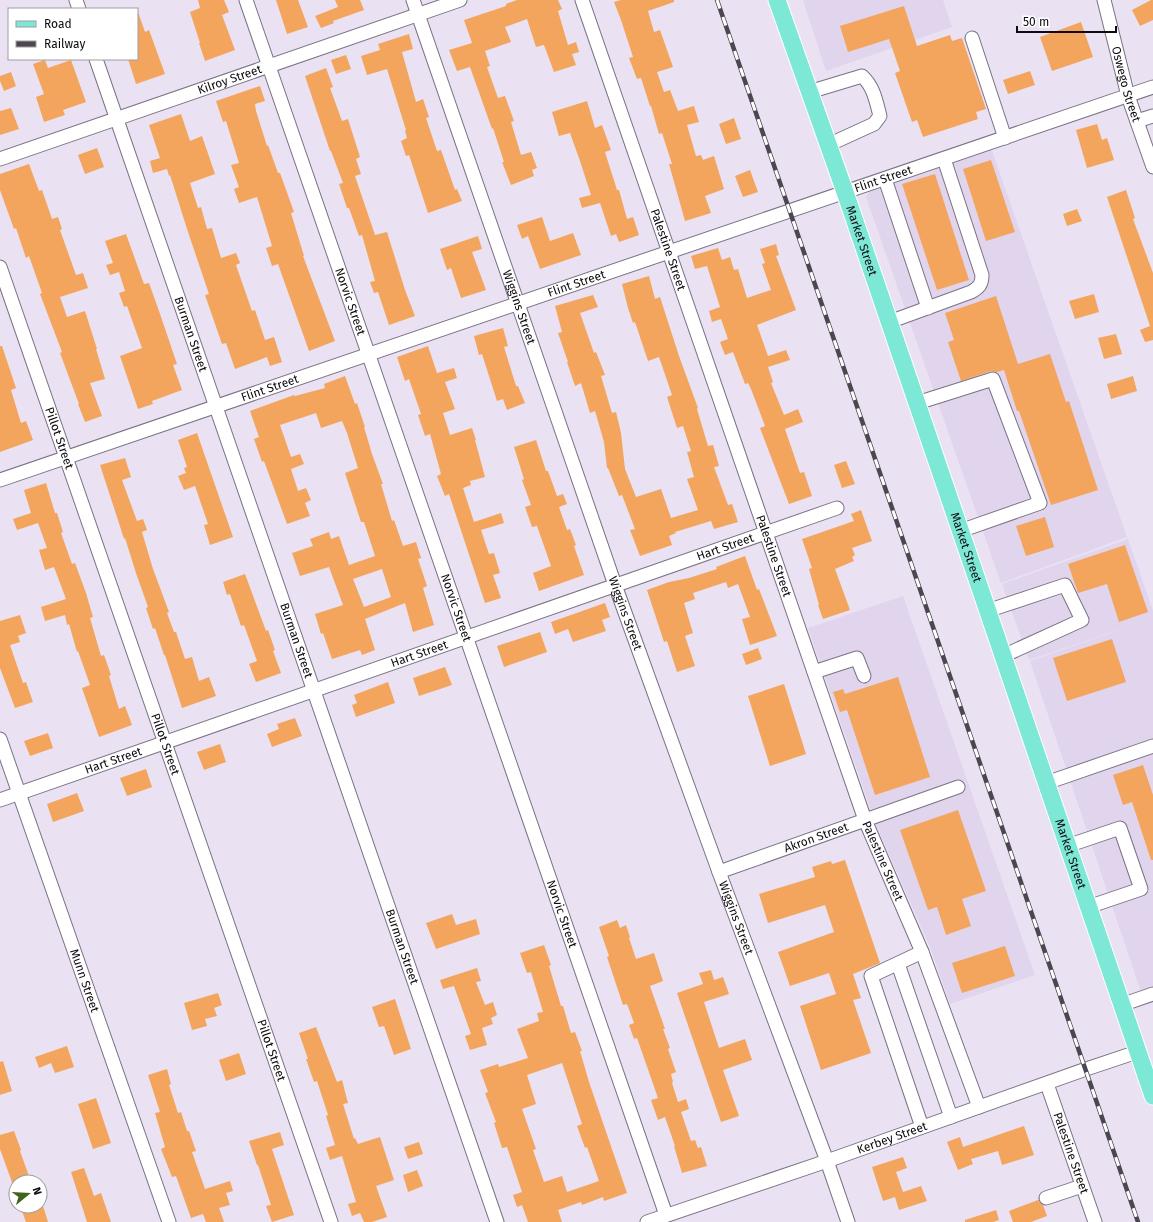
<svg xmlns="http://www.w3.org/2000/svg" width="1153" height="1222" font-family="'Fira Sans',sans-serif">
  <style>
    .built { fill: #e1d4ed }
    .building { fill: #f3a55d; fill-rule: evenodd }
    .lines { fill: none; stroke-linecap: round; stroke-linejoin: round }
    .minor-casing { stroke: #7a7282; stroke-width: 15 }
    .major-casing { stroke: #fff; stroke-width: 19 }
    .minor { stroke: #fff; stroke-width: 13 }
    .major { stroke: #7de8d6; stroke-width: 17 }
    .rail-casing { stroke: #4b464f; stroke-width: 4.5 }
    .rail { stroke: #fff; stroke-width: 3; stroke-dasharray: 9; stroke-linecap: butt }
    .labels { text-anchor: middle; dominant-baseline: central; stroke-width: 4; stroke-linejoin: round; paint-order: stroke }
    .street-label { font-size: 12px; fill: #0d0a10; stroke: #fff }
  </style>
  <rect width="100%" height="100%" fill="#eae1f3"/>
  <path class="built" d="M803,0H943L952,27L826,71Z
    M991,148L1127,537L1001,583L866,197L871,188Z
    M1128,539L1153,611V988L1141,992L1030,661L1151,619L1029,660L1002,584Z
    M903,596L1035,975L950,1004L930,947L876,825L808,628Z"/>
  <path class="building" d="M198,0H224L229,12L222,15L235,50L205,61L199,43H200L190,12L200,8Z
    M276,0H298L308,27L287,34Z
    M335,0H360L364,10L333,21L334,23L321,28L315,16L338,7Z
    M517,0H558L562,9L558,11L568,45L576,42L579,52L572,54L576,65L554,72L544,45L536,47L527,19L505,27L511,42L485,51L490,66L487,67L498,98L505,96L514,121L511,122L521,155L531,152L537,168L532,170L534,176L511,185L502,162H504L493,128L492,129L470,67L457,71L449,50L472,43L464,20L506,6V4Z
    M621,0H674V2L648,11L654,32L660,30L673,67L657,72L664,92L670,90L678,111L694,106L699,122L687,125L696,156L701,155L703,160L714,156L724,189L705,196L711,213L685,221L669,164H672L662,133L659,134L651,106H650L641,78L637,79L629,58L633,57L621,20L614,2Z
    M1151,0H1153V20L1140,26L1132,10Z
    M904,6L917,46L950,35L952,41L962,38L986,109L976,112L978,119L923,137L917,120L912,122L895,73L900,71L889,39L848,52L840,26Z
    M137,12H138L145,32L149,30L165,74L136,84L128,59H137Z
    M1081,22L1093,57L1052,71L1040,37Z
    M409,34L413,49L402,52L416,102L423,99L429,117L426,118L437,151L441,150L455,190L457,189L462,201L428,213L409,155L406,156L401,141L407,138L405,131L406,130L387,69L367,75L361,56L380,50L378,44Z
    M346,55L351,69L336,74L331,60Z
    M45,60L48,68L71,60L86,102L63,110L65,115L44,122L36,97L44,94L33,64Z
    M326,68L333,87L330,88L342,121L348,119L360,157L356,159L361,174L355,176L375,235L387,232L405,290L415,316L389,325L378,292L374,293L370,282L375,281L362,235L359,236L349,208H347L339,184L343,183L331,151H330L305,76Z
    M1030,71L1035,85L1008,94L1003,80Z
    M11,72L16,86L4,91L0,81V76Z
    M260,86L265,101L255,104L256,111L267,146L268,145L278,173H280L294,212L291,213L304,256H303L335,341L309,351L278,264L272,266L266,248L272,246L257,197L239,203L234,189L239,187L231,165L239,163L226,121L223,122L216,101Z
    M587,101L595,128L602,125L611,150L605,152L617,190H619L627,219L633,217L639,235L619,242L616,234L611,236L600,203L582,208L579,198L591,195L580,161L570,133L559,136L552,112Z
    M11,108L19,129L0,135V111Z
    M181,114L190,141L202,136L215,174L190,183L198,208L201,207L207,229L212,228L221,258L236,253L240,263L236,265L252,311L255,310L265,340L274,337L282,362L270,366L267,357L235,369L226,343L222,344L205,295L209,294L188,232L170,175L169,176L167,169L153,173L150,161L160,158L149,125Z
    M734,118L741,139L726,144L719,124Z
    M1097,124L1102,140L1107,138L1114,160L1087,168L1076,130Z
    M97,148L104,167L85,174L78,155Z
    M991,160L1015,232L986,241L963,169Z
    M29,164L39,191L42,190L52,219L58,217L62,229L60,230L76,275L83,273L88,288L60,297L67,317L85,311L97,349H96L105,379L90,383L102,416L85,422L78,404H79L60,353L62,352L40,294L42,293L29,256L26,258L16,228L14,229L0,190V174Z
    M750,170L758,192L743,197L735,176Z
    M935,174L969,280L937,290L902,184Z
    M1126,190L1135,218L1133,219L1153,273V340L1145,342L1140,330L1150,326L1107,197Z
    M1077,209L1082,221L1067,226L1063,214Z
    M542,217L550,241L573,233L581,255L540,269L528,236L522,239L517,225Z
    M126,234L144,284L149,283L159,311L177,364L173,365L182,390L152,401L153,404L138,409L120,356L142,348L127,306L124,307L119,293L125,291L119,272L110,275L106,265L113,263L105,241Z
    M478,236L482,249L472,252L486,290L461,298L451,268L447,270L440,249Z
    M776,244L779,255L776,256L796,310L757,325L768,356L786,350L790,360L768,367L773,382L771,383L784,415L798,409L803,422L785,429L800,473L804,472L812,496L789,504L760,428L765,426L751,389L748,383L745,384L733,352L725,355L720,342L728,339L721,319L712,322L709,311L720,307L707,266L695,269L691,256L718,248L722,260L730,257L734,270L738,269L747,298L771,290L762,264L765,263L760,249Z
    M649,276L655,299L660,297L679,356L698,408L697,409L708,446L713,445L719,466L714,467L728,505L732,504L738,522L714,529L711,521L675,532L676,533L669,536L672,545L640,556L630,530L635,529L622,495L619,496L608,468H607L604,442L595,411L590,413L581,383L575,386L567,362H568L558,333L562,332L555,306L593,295L598,307L580,313L594,353L596,352L605,375L601,376L612,413L616,412L621,433L625,469L636,497L661,489L671,518L698,510L687,479L694,477L687,452L691,451L683,426L677,428L667,397L672,395L659,357L648,361L635,322L633,323L628,308L622,284Z
    M1094,294L1099,312L1075,319L1069,301Z
    M996,296L1018,364L1050,354L1066,402L1069,401L1098,490L1051,505L1019,411H1017L1004,370L997,372L991,371L961,381L948,342L954,340L945,313Z
    M503,328L508,346L504,347L516,386H518L525,403L507,410L503,399L497,401L482,354L479,355L474,336Z
    M1116,334L1122,354L1104,359L1098,338Z
    M0,346H2L16,388L11,390L21,423L26,421L33,440L0,452Z
    M428,346L437,373L454,368L457,378L445,382L455,409L443,413L450,435L472,428L476,440H475L485,477L470,481L471,485L463,488L474,522L501,513L504,523L481,530L489,554L494,553L500,573L493,575L501,598L485,603L449,494L445,496L437,476L441,474L430,434L425,436L418,415L421,414L409,379L405,381L397,357Z
    M345,376L355,404L357,403L365,427H364L372,454L383,484H381L392,521L394,520L403,546L416,542L421,558L418,559L427,586L423,588L434,625L413,632L405,603L365,619L375,650L362,655L360,650L332,659L323,633L321,634L315,614L343,605L329,567L300,576L292,553L313,546L310,539L329,532L331,539L339,536L349,565L375,556L364,522H361L345,473L358,468L347,433L342,421L321,428L316,413L280,425L291,457L300,454L304,464L291,469L298,491L306,488L311,500L305,503L310,516L287,524L264,461L262,462L254,439L259,437L250,411L294,395L295,396L325,388L324,384ZM382,569L391,597L364,607L353,579Z
    M1133,376L1137,391L1111,399L1107,384Z
    M197,433L233,537L210,545L204,525L208,524L195,486L184,490L178,476L186,473L184,468L187,467L178,440Z
    M536,440L546,471H548L557,496L563,494L567,504L559,507L567,530L570,529L576,545L574,546L584,575L539,591L533,573L551,566L537,526L532,527L525,507L531,505L522,480L524,479L514,447Z
    M125,458L131,477L122,480L137,521L143,519L147,530L142,532L153,569L169,612L167,613L174,632H176L185,659L192,657L199,681L209,677L216,696L182,708L165,655H164L155,628L153,629L146,608L148,607L136,573L125,538L124,539L117,517L100,465Z
    M846,461L855,484L842,488L834,465Z
    M46,483L55,513H57L63,532L61,533L72,564L75,563L86,593L93,617L90,618L101,656L104,655L111,675L109,676L119,709L125,706L132,725L99,737L82,688L90,685L78,651L77,652L69,624L67,625L65,615L45,621L41,607L66,599L54,567L45,570L39,550L47,548L38,523L17,530L13,519L31,513L24,490Z
    M861,510L872,541L852,548L855,555L852,557L854,561L835,569L850,610L823,619L818,605H819L809,569L812,568L802,539L854,521L851,514Z
    M1045,517L1054,547L1026,556L1016,526Z
    M1125,545L1148,612L1119,622L1107,584L1078,593L1068,564Z
    M745,556L757,590L759,589L777,636L750,645L742,619L750,617L738,584L728,588L726,582L693,593L695,599L684,603L693,633L685,636L695,666L677,672L667,641L664,642L647,590L669,582L689,578L717,569L716,567Z
    M245,574L266,631L268,630L275,650L273,651L281,673L256,682L249,664L257,661L244,625L241,626L230,594L227,595L223,582Z
    M605,603L610,617L602,620L606,631L573,642L568,629L555,634L551,622Z
    M20,615L26,633L18,636L20,642L10,645L23,683L26,682L33,702L15,708L0,668V621Z
    M540,632L547,652L504,667L497,646Z
    M1112,639L1126,682L1067,701L1053,658Z
    M758,648L762,659L746,665L742,654Z
    M445,667L452,685L419,696L413,678Z
    M898,677L930,777L875,795L847,710L840,712L833,692L843,689L845,694Z
    M388,682L395,703L356,717L352,705L357,703L354,695Z
    M784,684L806,754L770,766L748,696Z
    M295,718L302,736L272,747L267,734L279,729L277,724Z
    M48,733L53,748L30,756L24,741Z
    M220,744L226,762L204,770L197,752Z
    M1143,765L1153,795V860H1151L1132,802L1123,805L1113,775Z
    M146,769L152,787L127,796L120,778Z
    M77,793L84,811L53,822L47,804Z
    M958,810L986,891L962,899L971,926L946,935L937,907L928,910L900,830Z
    M845,860L880,963L853,974L861,998L853,1000L871,1053L821,1070L800,1006L836,994L829,973L790,986L778,952L834,932L825,905L768,923L759,894L815,877L812,867L831,861L832,864Z
    M452,914L456,925L476,919L480,934L436,949L426,923Z
    M617,920L620,928L626,925L630,937L629,938L636,959L654,953L663,981L650,986L665,1029H663L670,1048L668,1049L676,1072L671,1074L673,1082L672,1083L678,1102L686,1099L689,1109L681,1112L691,1141L695,1140L698,1148L701,1147L707,1166L682,1173L674,1146H675L665,1117L658,1120L651,1100L658,1098L637,1038L634,1039L629,1025L634,1023L627,1004L623,1005L607,957L609,956L599,927Z
    M544,945L551,965L549,966L561,1006H563L571,1033L575,1032L582,1051H580L589,1082L627,1193L604,1201L603,1197L582,1205L581,1202L558,1210L562,1222H528L522,1205L517,1207L513,1195L522,1192L507,1147L502,1148L494,1123L496,1122L485,1093L488,1092L480,1070L498,1064L499,1067L528,1058L517,1029L539,1021L537,1013L543,1012L531,972L527,973L520,953ZM562,1063L582,1124L577,1126L585,1148L587,1147L599,1181L567,1192L562,1176L544,1182L533,1150L536,1149L522,1109L536,1104L527,1075Z
    M1005,946L1015,976L962,993L952,963Z
    M477,968L481,981L476,982L485,1005L493,1002L497,1015L491,1018L493,1024L482,1028L487,1045L470,1050L465,1036L471,1034L454,986L443,989L440,980Z
    M711,970L714,980L723,977L729,994L704,1002L719,1048L745,1039L752,1060L723,1070L739,1116L721,1122L677,993L703,984L699,973Z
    M218,993L222,1005L214,1008L217,1016L205,1019L207,1026L192,1030L184,1003Z
    M395,999L411,1049L394,1055L384,1026L379,1027L372,1007Z
    M316,1027L337,1082L342,1080L348,1103L343,1104L354,1139L355,1138L358,1144L380,1137L394,1180L376,1186L387,1217L372,1222H364L360,1213L352,1216L348,1204L356,1202L342,1156L330,1160L326,1148L335,1145L326,1116L328,1115L317,1081L314,1082L306,1059H308L299,1033Z
    M67,1046L74,1067L55,1073L51,1063L39,1068L35,1057Z
    M239,1053L246,1074L226,1081L219,1060Z
    M3,1061L12,1091L0,1095V1062Z
    M167,1069L171,1084L169,1085L178,1113L181,1112L187,1131H189L196,1151L192,1152L205,1189L230,1181L233,1191L226,1193L230,1205L219,1208L224,1222H206L203,1214L191,1218L176,1176L172,1177L161,1149L165,1147L155,1113L160,1112L148,1075Z
    M96,1098L111,1143L93,1149L78,1104Z
    M1024,1126L1034,1155L1002,1165L998,1151L971,1159L973,1164L958,1170L947,1142L960,1137L963,1147Z
    M14,1131L21,1150L20,1151L30,1179L22,1182H16V1184L13,1185L0,1149V1135Z
    M280,1132L284,1145L272,1149L294,1215L272,1222L266,1206L271,1205L258,1165H257L249,1141Z
    M419,1142L423,1154L408,1159L404,1147Z
    M903,1157L907,1168L896,1172L903,1192L921,1186L927,1201L899,1210L895,1197L883,1201L872,1167Z
    M84,1168L94,1196L101,1193L111,1222H87L71,1172Z
    M417,1170L423,1186L408,1192L403,1175Z
    M1038,1200L1043,1205L1047,1216L1031,1222H1013L1009,1211Z
    M20,1206H43L48,1222H26Z
    M996,1210L999,1220L993,1222H965V1220Z"/>
  <g class="lines">
    <g class="minor-casing">
      <g id="minor">
        <path d="M76,0L79,9"/>
        <path id="s1" d="M246,0L666,1215"/>
        <path id="s2" d="M413,0L615,585L719,872L827,1161L848,1222"/>
        <path id="s3" d="M582,0L865,820L922,952L979,1107"/>
        <path id="s4" d="M1104,0L1128,96L1153,167"/>
        <path d="M972,38L1005,138"/>
        <path id="s5" d="M96,59L497,1222"/>
        <path d="M809,92L862,76C874,87 876,101 880,116L874,124L828,145"/>
        <path d="M1137,121L1153,116"/>
        <path id="s6" d="M0,159L460,0"/>
        <path d="M885,179L928,308"/>
        <path id="s7" d="M0,267L331,1222"/>
        <path d="M889,322L971,292C979,288 982,284 982,275L944,159"/>
        <path d="M917,403L993,379L1040,503L960,531"/>
        <path id="s8" d="M0,480L1153,87"/>
        <path d="M987,611L1065,585L1082,620L1003,656"/>
        <path d="M814,672L857,658L864,676"/>
        <path id="s9" d="M0,739L169,1222"/>
        <path d="M1046,783L1153,746"/>
        <path id="s10" d="M0,800L837,508"/>
        <path d="M1067,846L1120,828L1141,889L1088,907"/>
        <path id="s11" d="M719,872L958,787"/>
        <path d="M898,964L951,1117"/>
        <path d="M1121,1005L1153,994"/>
        <path id="s12" d="M1047,1084L1095,1222"/>
        <path d="M922,1127L871,976L922,952"/>
        <path d="M1046,1198L1082,1186"/>
        <path id="s13" d="M647,1222L827,1161L1086,1069L1137,1052"/>
      </g>
    </g>
    <g class="major-casing">
      <g id="major">
        <path id="s14" d="M777,0L845,192L1153,1096"/>
      </g>
    </g>
    <use href="#minor" class="minor"/>
    <use href="#major" class="major"/>
    <g class="rail-casing">
      <path id="rail" d="M717,0L1138,1222"/>
    </g>
    <use href="#rail" class="rail"/>
  </g>
  <g class="labels">
    <g class="street-label">
      <text stroke="none"><textPath href="#s6" startOffset="243">Kilroy Street</textPath></text>
      <text stroke="none"><textPath href="#s4" startOffset="87">Oswego Street</textPath></text>
      <text stroke="none"><textPath href="#s8" startOffset="933">Flint Street</textPath></text>
      <text stroke="none"><textPath href="#s14" startOffset="255">Market Street</textPath></text>
      <text stroke="none"><textPath href="#s3" startOffset="264">Palestine Street</textPath></text>
      <text stroke="none"><textPath href="#s8" startOffset="609">Flint Street</textPath></text>
      <text stroke="none"><textPath href="#s1" startOffset="319">Norvic Street</textPath></text>
      <text stroke="none"><textPath href="#s2" startOffset="325">Wiggins Street</textPath></text>
      <text stroke="none"><textPath href="#s5" startOffset="291">Burman Street</textPath></text>
      <text stroke="none"><textPath href="#s8" startOffset="285">Flint Street</textPath></text>
      <text stroke="none"><textPath href="#s7" startOffset="181">Pillot Street</textPath></text>
      <text stroke="none"><textPath href="#s10" startOffset="768">Hart Street</textPath></text>
      <text stroke="none"><textPath href="#s14" startOffset="579">Market Street</textPath></text>
      <text stroke="none"><textPath href="#s3" startOffset="588">Palestine Street</textPath></text>
      <text stroke="none"><textPath href="#s1" startOffset="643">Norvic Street</textPath></text>
      <text stroke="none"><textPath href="#s2" startOffset="649">Wiggins Street</textPath></text>
      <text stroke="none"><textPath href="#s5" startOffset="615">Burman Street</textPath></text>
      <text stroke="none"><textPath href="#s10" startOffset="444">Hart Street</textPath></text>
      <text stroke="none"><textPath href="#s7" startOffset="505">Pillot Street</textPath></text>
      <text stroke="none"><textPath href="#s10" startOffset="120">Hart Street</textPath></text>
      <text stroke="none"><textPath href="#s11" startOffset="103">Akron Street</textPath></text>
      <text stroke="none"><textPath href="#s14" startOffset="903">Market Street</textPath></text>
      <text stroke="none"><textPath href="#s3" startOffset="912">Palestine Street</textPath></text>
      <text stroke="none"><textPath href="#s1" startOffset="967">Norvic Street</textPath></text>
      <text stroke="none"><textPath href="#s2" startOffset="973">Wiggins Street</textPath></text>
      <text stroke="none"><textPath href="#s5" startOffset="939">Burman Street</textPath></text>
      <text stroke="none"><textPath href="#s9" startOffset="256">Munn Street</textPath></text>
      <text stroke="none"><textPath href="#s7" startOffset="829">Pillot Street</textPath></text>
      <text stroke="none"><textPath href="#s13" startOffset="259">Kerbey Street</textPath></text>
      <text stroke="none"><textPath href="#s12" startOffset="73">Palestine Street</textPath></text>
    </g>
  </g>
  <rect x="8" y="8" width="130" height="52" fill="#ffffff" stroke="#9e9d9f"/>
  <rect x="16" y="21" width="20" height="6" fill="#7de8d6" stroke="#9e9d9f"/>
  <text x="44" y="28" font-size="12" fill="#0d0a10">Road</text>
  <rect x="16" y="41" width="20" height="6" fill="#4b464f" stroke="#9e9d9f"/>
  <text x="44" y="48" font-size="12" fill="#0d0a10">Railway</text>
  <g transform="translate(28 1194) rotate(72)"><circle r="19" fill="#ffffff" stroke="#9e9d9f"/>
  <path d="M0-3L7 15L0 10L-7 15Z" fill="#41641d"/>
  <text y="-6" font-size="11" font-weight="bold" text-anchor="middle" fill="#0d0a10">N</text>
  </g>
  <path d="M1017 26v6h99v-6" fill="none" stroke="#0d0a10" stroke-width="2"/>
  <text x="1023" y="26" font-size="12" fill="#0d0a10" stroke="#ffffff" stroke-width="3" paint-order="stroke">50 m</text>
</svg>
